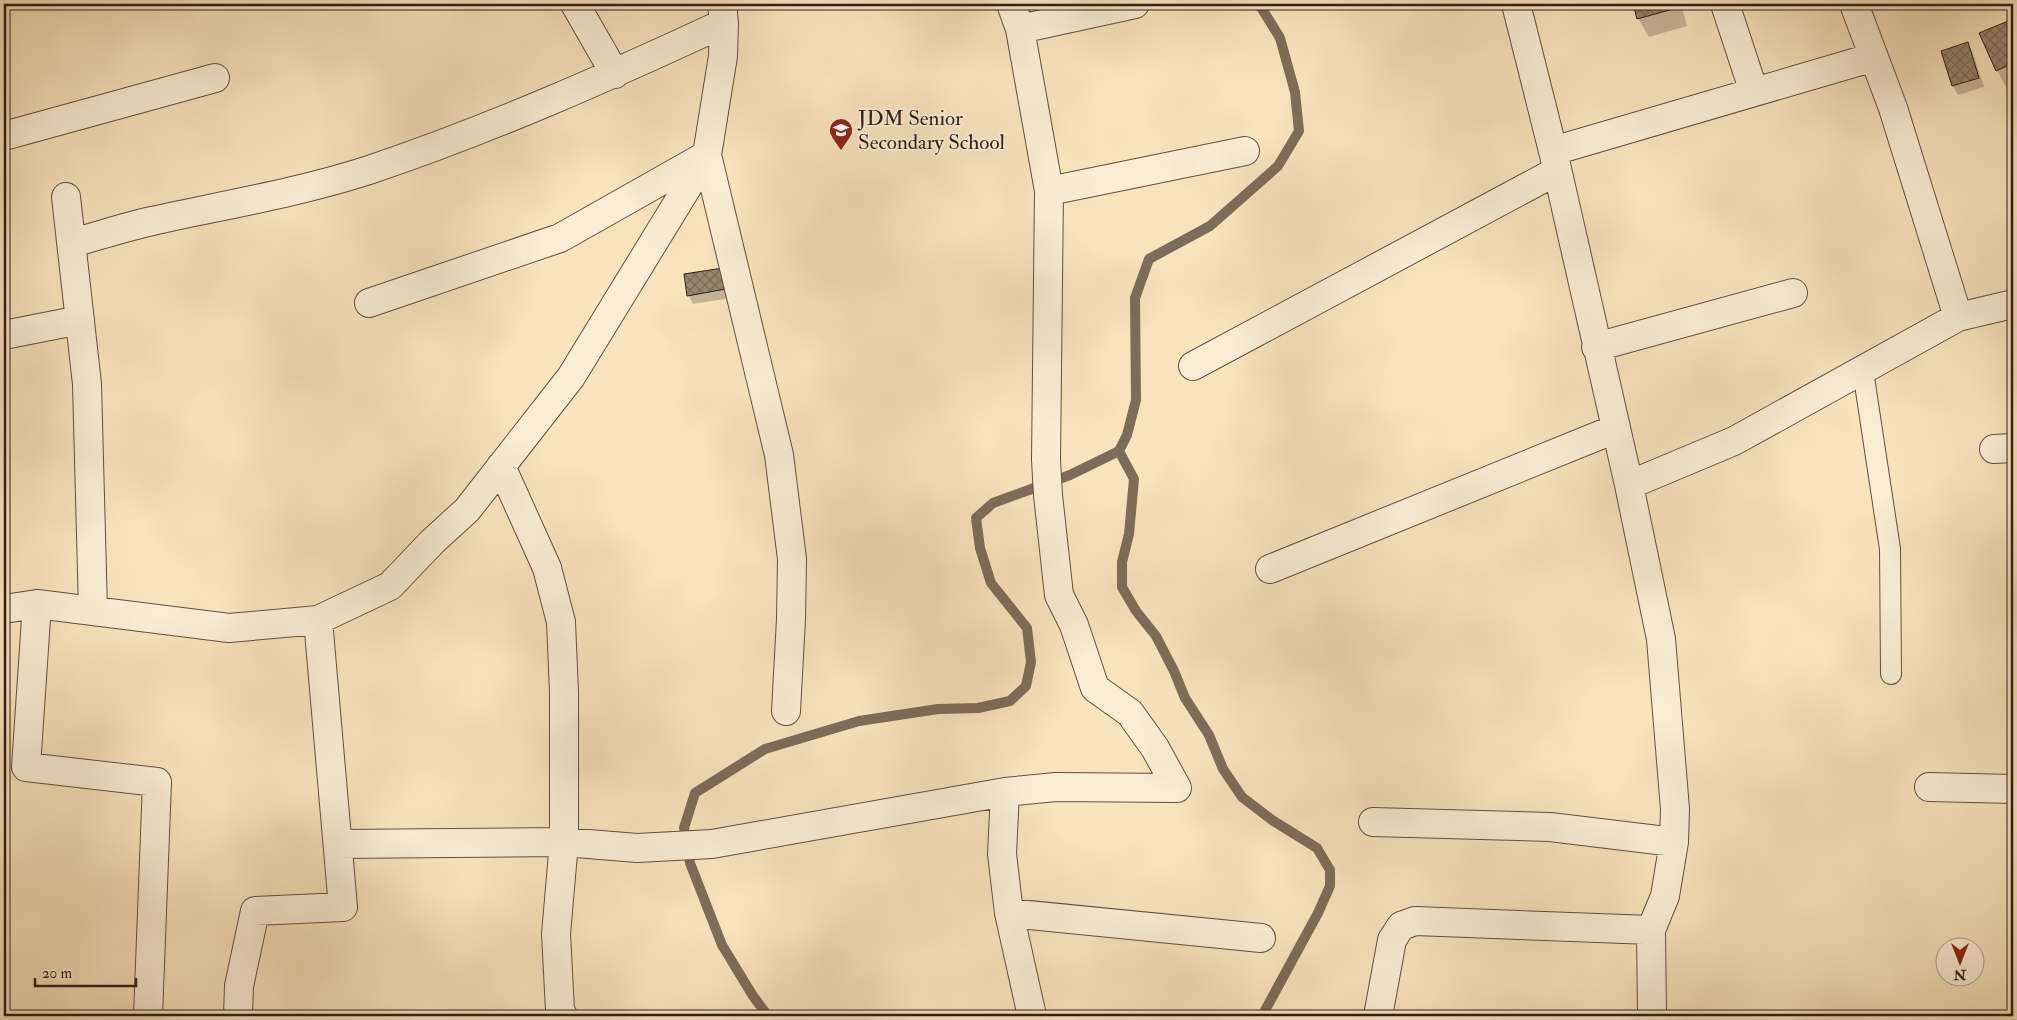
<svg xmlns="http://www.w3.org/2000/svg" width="2017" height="1020" font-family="'IM FELL Double Pica',serif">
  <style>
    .shadow { fill: #0003 }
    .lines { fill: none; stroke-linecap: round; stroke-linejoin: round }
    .stream { stroke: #7e6c5a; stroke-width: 10 }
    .building { fill: url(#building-cross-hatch); stroke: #2e1f19 }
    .lane-casing { stroke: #605042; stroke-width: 22 }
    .street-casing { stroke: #605042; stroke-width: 30 }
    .lane { stroke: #faedd4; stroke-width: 20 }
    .street { stroke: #faedd4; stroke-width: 28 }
    .labels { text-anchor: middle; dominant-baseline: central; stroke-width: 4; stroke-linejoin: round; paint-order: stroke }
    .poi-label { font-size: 21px; fill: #2e1f19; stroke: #faedd4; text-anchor: start }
  </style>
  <defs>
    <pattern id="building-cross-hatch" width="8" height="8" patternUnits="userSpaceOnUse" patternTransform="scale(1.25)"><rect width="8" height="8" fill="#97856e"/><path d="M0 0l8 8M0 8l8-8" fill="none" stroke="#7c6c5a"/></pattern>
  </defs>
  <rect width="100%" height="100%" fill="#f8e3bd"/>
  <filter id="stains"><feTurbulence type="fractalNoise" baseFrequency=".004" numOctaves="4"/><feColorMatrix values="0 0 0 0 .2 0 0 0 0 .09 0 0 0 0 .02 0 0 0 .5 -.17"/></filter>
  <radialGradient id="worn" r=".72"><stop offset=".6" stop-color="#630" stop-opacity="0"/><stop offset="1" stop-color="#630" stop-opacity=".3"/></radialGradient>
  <path class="shadow" d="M1634,4H1681L1687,26L1649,37L1638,18Z
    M2013,20V86L2007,89L1997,70L1981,34Z
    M1968,44L1973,53L1984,87L1958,95L1953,86Z
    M722,269L731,298L693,304L688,295Z"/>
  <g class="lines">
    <path class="stream" d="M1119,451L1134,479L1129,534L1122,562V587L1136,611L1156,636L1174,671L1185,698L1209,735L1223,769L1242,797L1272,820L1317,848L1330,870V886L1318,913L1262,1016
      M768,1016L753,996L722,945L690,863L684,828L695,793L765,749L859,721L938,709L978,708L1010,701L1026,686L1031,662L1027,628L991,583L980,548L976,518L993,503L1070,475L1119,451L1127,435L1136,400L1135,298L1149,259L1210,226L1278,166L1299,131L1295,92L1280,38L1259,4"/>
  </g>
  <path class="building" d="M1633,4H1676L1677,8L1637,19Z
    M2013,19V63L1996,71L1979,33Z
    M1968,42L1979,78L1952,86L1941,51Z
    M723,268L726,289L687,296L684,274Z"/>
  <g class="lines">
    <g class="lane-casing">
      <path id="lane" d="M1863,371L1890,549L1891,674"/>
    </g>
    <g class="street-casing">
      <path id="street" d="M575,4L615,74
        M1516,4L1553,151L1629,485L1661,639L1675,809L1674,842L1665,896L1651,930L1652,1016
        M1725,4L1754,92
        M1854,4L1893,108L1958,317
        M1020,29L1135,4
        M4,136L215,78
        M1553,151L1874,57
        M707,155L779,455L792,559L791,619L786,711
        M1049,191L1245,151
        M66,197L87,384L93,610
        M72,243C98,236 125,227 152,221C224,205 298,193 369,170C491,129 608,77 724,23
        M369,303L560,238L705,156
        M4,335L80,320
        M1596,347L1793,293
        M1193,366L1557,171
        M1994,449L2013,448
        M501,466L547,568L561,622L564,692V842L556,934L560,1010L563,1016
        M1629,485L1734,441L1958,317L2013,304
        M1270,569L1615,429
        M37,604L26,767L157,782L148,1016
        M4,609L37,604L229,628L318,620L390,586L432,542L467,510L571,377L707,155L723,56L724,23L722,4
        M1929,787L2013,789
        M1005,792L1056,787L1177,788L1155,748L1130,713L1095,688L1074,625L1059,595L1048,495L1046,460L1049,191L1020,29L1011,4
        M1373,822L1550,827L1674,842
        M338,844L564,842L637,848L712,844L1005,792L1002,854L1009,913L1032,1016
        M1009,913L1261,938
        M238,1016L239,986L255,911L343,907L318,620
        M1378,1016L1392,940L1401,926L1415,921L1651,930"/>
    </g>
    <use href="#lane" class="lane"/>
    <use href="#street" class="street"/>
  </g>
  <defs>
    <g id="school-pin" transform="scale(1.25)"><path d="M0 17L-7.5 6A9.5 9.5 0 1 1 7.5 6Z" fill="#8f2418" stroke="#faedd4"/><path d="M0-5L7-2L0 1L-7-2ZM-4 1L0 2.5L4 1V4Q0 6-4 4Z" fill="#fff"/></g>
  </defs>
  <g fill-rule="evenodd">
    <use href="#school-pin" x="841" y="130"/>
  </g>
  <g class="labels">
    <g class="poi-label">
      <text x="858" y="118">JDM Senior<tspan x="858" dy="24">Secondary School</tspan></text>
    </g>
  </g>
  <rect width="2017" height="1020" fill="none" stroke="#f8e3bd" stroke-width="20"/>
  <rect x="5" y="5" width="2007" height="1010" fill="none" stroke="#2e1f19" stroke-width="2.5"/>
  <rect x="10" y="10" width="1997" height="1000" fill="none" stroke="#2e1f19"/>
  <g transform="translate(1960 962) rotate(180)"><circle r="24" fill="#faedd4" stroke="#a89b89"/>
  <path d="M0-4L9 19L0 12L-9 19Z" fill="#8f2418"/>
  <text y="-8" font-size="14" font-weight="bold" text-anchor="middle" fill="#2e1f19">N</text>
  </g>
  <path d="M35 978v8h101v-8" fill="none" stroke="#2e1f19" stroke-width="2.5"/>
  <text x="42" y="978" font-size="15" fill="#2e1f19" stroke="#faedd4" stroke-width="4" paint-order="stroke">20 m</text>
  <rect width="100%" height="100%" filter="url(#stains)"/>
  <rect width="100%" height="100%" fill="url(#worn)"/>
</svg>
